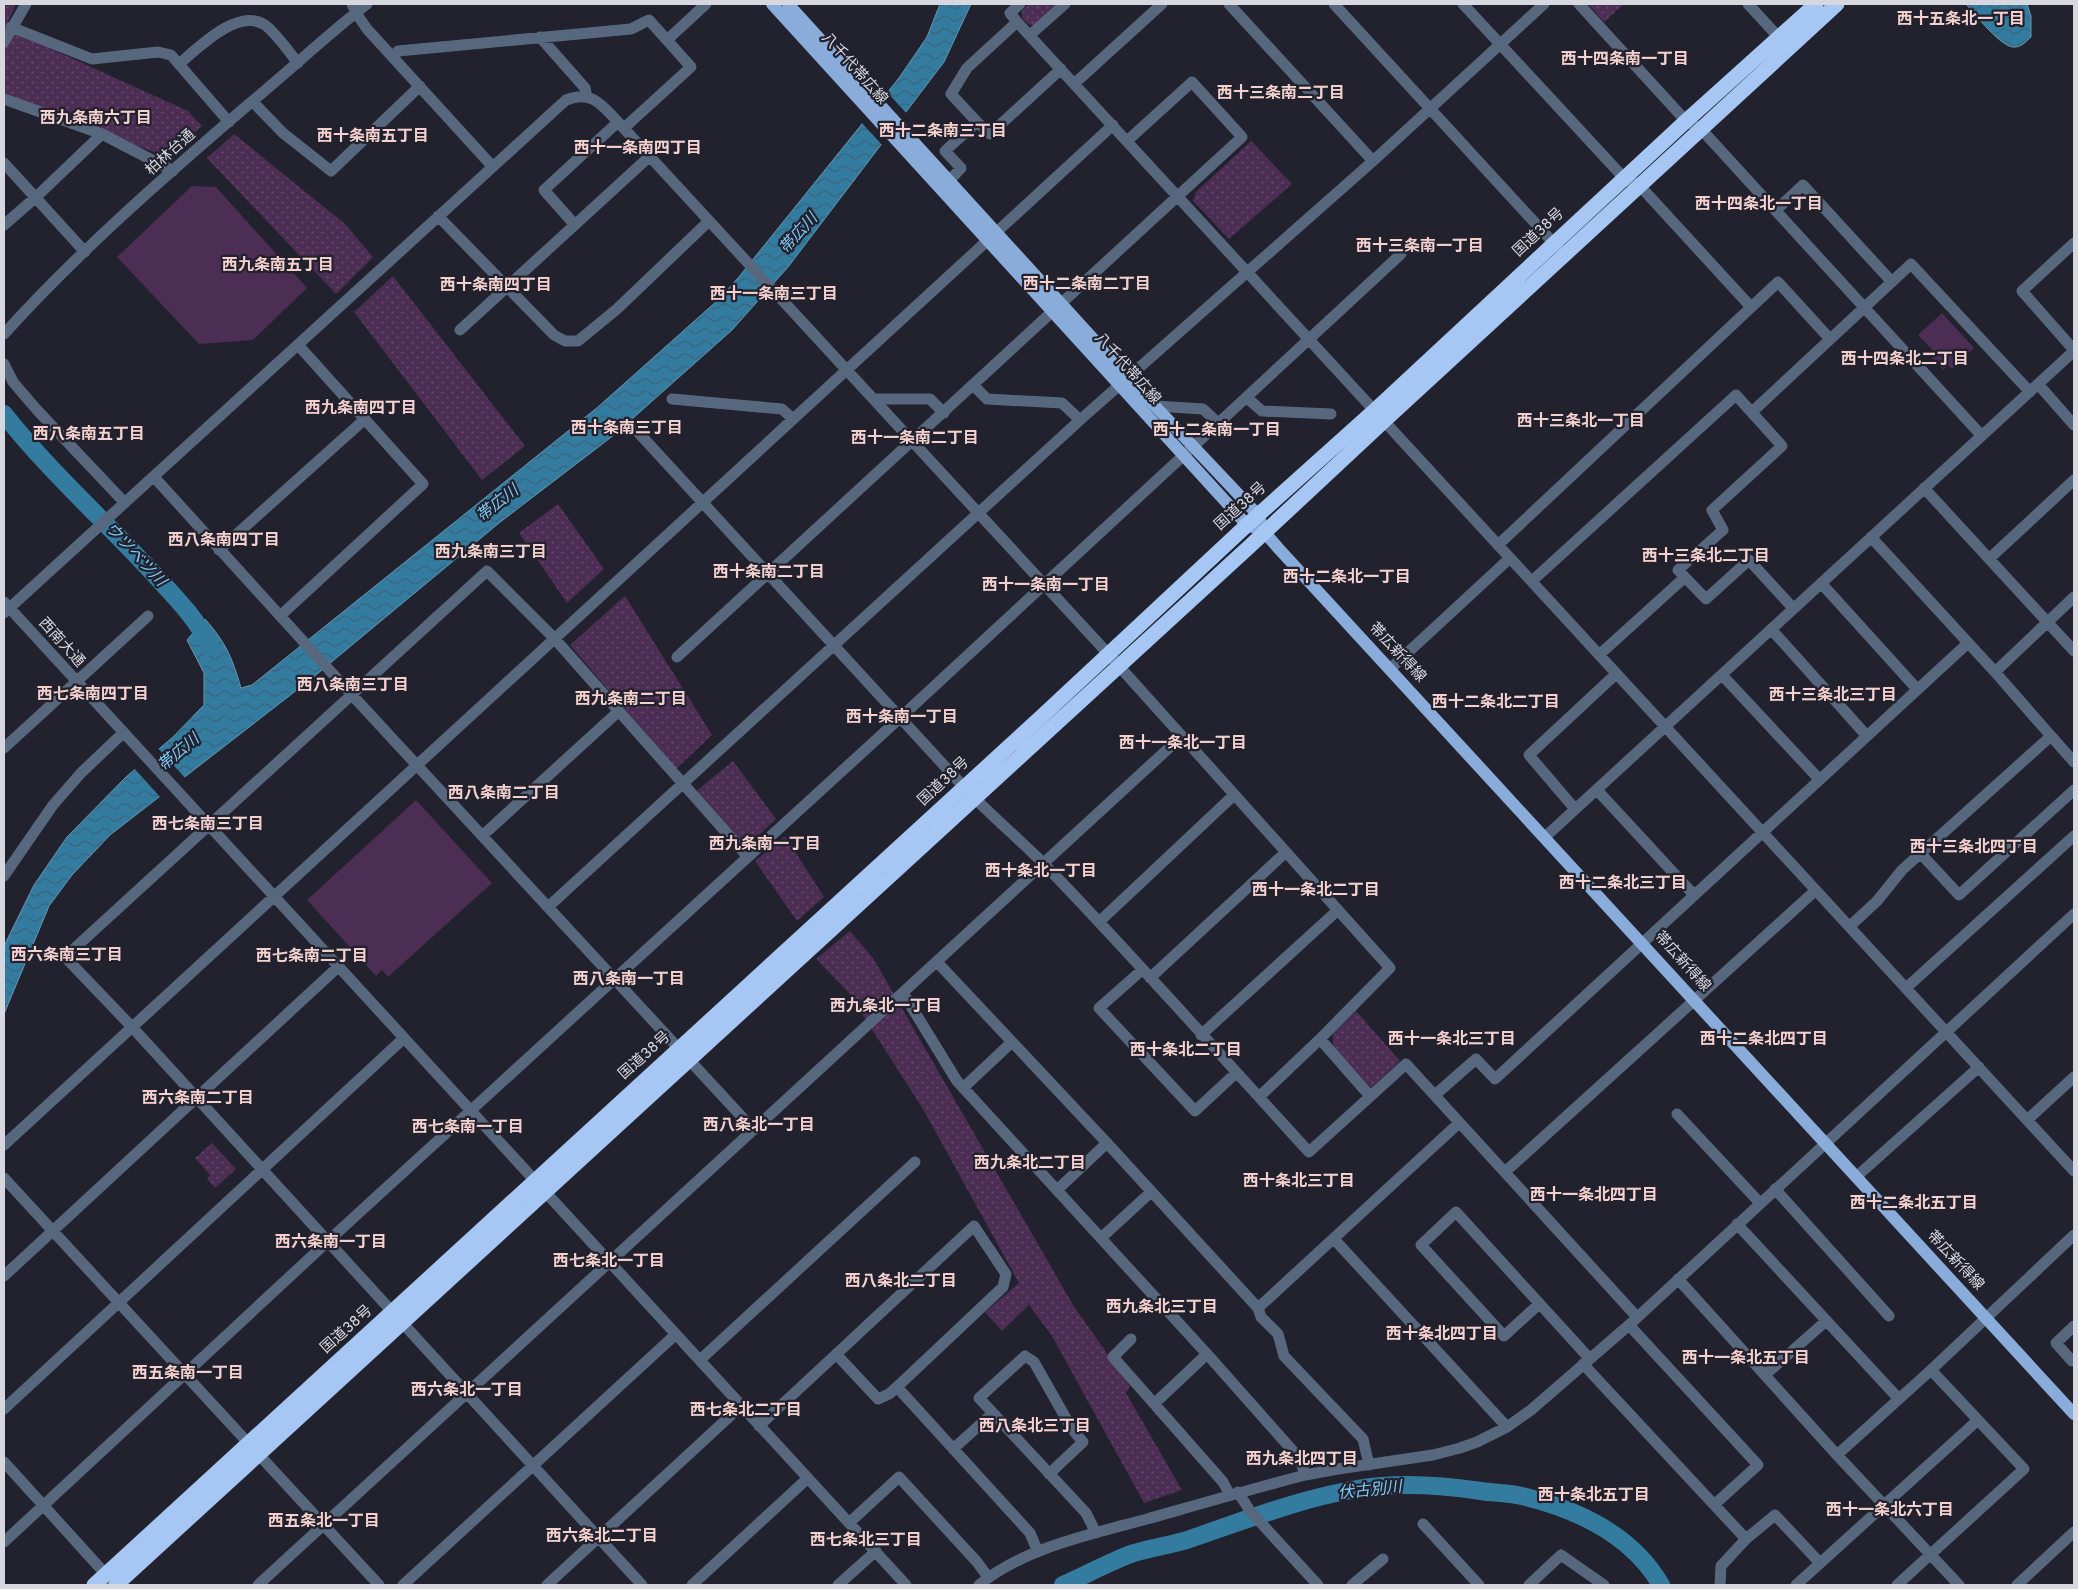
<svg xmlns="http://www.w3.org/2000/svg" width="2078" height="1589" font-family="Overpass,'Noto Sans JP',sans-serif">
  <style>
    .grass { fill: #4c2d53 }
    .park { fill: url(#park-dots) }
    .water { fill: url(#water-waves); stroke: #6597b3 }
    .pier { fill: #21222d }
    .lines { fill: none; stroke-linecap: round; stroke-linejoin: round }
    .river { stroke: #347ba0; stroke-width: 18 }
    .minor { stroke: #57687e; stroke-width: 11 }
    .major { stroke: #8aacdb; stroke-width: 12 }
    .highway { stroke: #a6c7f4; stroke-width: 15 }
    .labels { text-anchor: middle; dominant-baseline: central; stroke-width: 4.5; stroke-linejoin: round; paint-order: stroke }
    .street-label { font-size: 15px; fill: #d7d8df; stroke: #21222d }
    .neighbourhood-label { font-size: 16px; font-weight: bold; fill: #f4d1ce; stroke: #21222d }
    .water-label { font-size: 16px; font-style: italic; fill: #7fcaf6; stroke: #21222d }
  </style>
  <defs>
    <pattern id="park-dots" width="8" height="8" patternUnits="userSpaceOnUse" patternTransform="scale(1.25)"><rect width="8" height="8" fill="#4c2d53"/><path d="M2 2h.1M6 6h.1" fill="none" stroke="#654b6b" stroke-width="1.8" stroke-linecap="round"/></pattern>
    <pattern id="water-waves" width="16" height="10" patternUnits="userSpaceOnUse" patternTransform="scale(1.25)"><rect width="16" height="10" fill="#347ba0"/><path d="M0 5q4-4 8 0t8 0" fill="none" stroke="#39647b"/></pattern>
  </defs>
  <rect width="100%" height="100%" fill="#21222d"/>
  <path class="grass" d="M192,186L216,187L307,288L253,340L199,344L117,257Z
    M1942,313L1974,348L1952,369L1948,365L1943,370L1932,358L1936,354L1918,335Z
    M416,800L492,883L388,977L382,970L376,976L307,900Z"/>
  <path class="park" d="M16,4L5,28L188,111L202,126L168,157L4,97V5Z
    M1029,4H1058L1035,26L1028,24L1022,18V10Z
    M1588,4H1624L1604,22Z
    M234,134L345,224L373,257L336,294L207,158Z
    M1251,141L1292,184L1229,239L1193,201L1196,192Z
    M393,276L525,446L482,480L354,312Z
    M558,504L604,569L567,603L519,533Z
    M625,596L712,735L676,769L570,645Z
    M733,761L776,819L745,848L695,792Z
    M785,836L824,897L797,921L755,861Z
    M850,931L873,958L1073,1305L1130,1386L1126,1393L1182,1490L1144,1503L1052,1336L1029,1305L1002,1331L985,1312L1019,1283L923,1109L848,992L816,959Z
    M1356,1011L1400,1061L1371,1088L1333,1047V1034Z
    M212,1143L236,1169L215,1188L207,1179L210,1175L195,1158Z"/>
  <path class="water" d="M940,4H971L944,62L788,267L732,330L614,435L499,523L311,679L110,835L72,875L49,906L4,1014V946L34,885L67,837L126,777L173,737L204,705V673L187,640L205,619C226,643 232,657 241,688L252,685L598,407L718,300L738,278L899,78L927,37Z
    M1966,4H2027L2031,16V37C2027,41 2021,47 2015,47C2002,49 1975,14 1966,4Z"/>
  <path class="pier" d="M886,91L908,115L884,147L861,122Z
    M157,747L186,779L161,798L134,768Z"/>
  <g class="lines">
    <path class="river" d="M4,414C49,471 103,519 152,572C173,595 197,618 210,647
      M1063,1585C1085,1575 1106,1564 1128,1555C1147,1548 1168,1546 1187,1540C1243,1521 1298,1499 1357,1489C1397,1482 1441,1485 1481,1491C1494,1493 1509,1493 1522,1496C1576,1509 1632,1535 1661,1585"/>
    <path class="minor" d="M352,4L356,13L367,29L493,167
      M1020,4L1010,13L1017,22L2074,1171
      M1229,4L1373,161
      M1334,4L1559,249
      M1463,4L1624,178L1640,186L1751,307
      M1579,4L1686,121L1701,129L1981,435
      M1748,4L1784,43
      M11,27L92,59L158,52L171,55L229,122
      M1030,35L1065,4
      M540,37L585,88L587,97
      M667,40L706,4
      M4,42L26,4
      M393,57L398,51L631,29L649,20L691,67L624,128
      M179,64C198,48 238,7 265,25C274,31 290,53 298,63
      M1075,83L1162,4
      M4,99L102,134L173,171
      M253,102L283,133L331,171L420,86
      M977,122L951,94L967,68L1017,22
      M4,163L85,252
      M949,181L961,168L945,151L977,122L990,134L1061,69
      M1776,210L1803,185L1892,282
      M438,216L554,335L565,341H578L617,309L709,221
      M4,225L36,197L102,134
      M575,225L544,190L618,122
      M2074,243L2022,291L2074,350
      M460,330L650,156
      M4,334C79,251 164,177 249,104C289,71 327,35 367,4
      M4,364L13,382L37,410L125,503
      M2038,384L2074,425
      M973,385L987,399L1062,403L1080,420
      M1247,398L1262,411L1331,414
      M672,399L782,409L793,419
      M874,399H930L944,413
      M1156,406L1203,409L1219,424
      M1752,412L1911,264L2030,392
      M637,431C744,549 853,667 962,785C988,813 1017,837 1044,864C1135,958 1221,1056 1309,1152L1406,1064L1637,1317
      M154,477L352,695L754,1130
      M1924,488L2074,651
      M1498,545L1778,282L1830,339
      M219,550L365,419
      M1990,558L2074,480
      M1532,581L1736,395L1782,446L1712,510L1723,530L1678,570L1706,599L1749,560L1793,608
      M1821,583L1917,689
      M4,602L906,1585
      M4,613L566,100C592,90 602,105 618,122L1101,646L1390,968L1320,1039L1259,1097
      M280,616L423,484L299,346
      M1771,629L1866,735
      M1599,655L1684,578
      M677,657L1242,137L1192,82L1127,141
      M1390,669L1510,558
      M1995,672L2074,597
      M1722,675L1819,779
      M2051,736L2074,762
      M4,748L148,616
      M1597,790L1694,895
      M1575,809L1529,755L1616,674
      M482,836L619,711
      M1545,837L2074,351
      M1921,854L1959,895L2074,790
      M4,876L53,805L81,773L123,733
      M548,907L1080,420L1373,161L1544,4
      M1099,922L1234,795
      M1850,926L1877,901L1902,870L2051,736L1995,672L1871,537
      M937,962L1107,1143L1258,1308L1261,1317L1278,1334L1284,1356L1363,1439L1369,1465
      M1142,970L1099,1008L1195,1111L1236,1073
      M1150,978L1286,852
      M1906,988L2074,836
      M903,993L957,1081L1207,1354L1300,1459L1305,1475
      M1201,1035L1338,910
      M1320,1039L1370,1096
      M963,1088L1012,1042
      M1435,1095L1476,1059L1495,1079L1968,643
      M1677,1114L1760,1203
      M2027,1120L2074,1077
      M4,1145L1113,125
      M1505,1172L1816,890
      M1856,1177L1979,1067
      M4,1178L379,1585
      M1775,1189L1889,1316
      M1057,1190L1107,1143
      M1737,1224L1898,1398
      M1101,1238L1151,1192
      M1334,1239L1507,1427
      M4,1276L338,967
      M1678,1279L1837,1455L1959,1585
      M1539,1304L1504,1336L1421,1245L1456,1212L1590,1359
      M1258,1308L1459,1123
      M1629,1325L1758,1465L1715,1504
      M1131,1339L1113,1357L1223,1482L1230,1495
      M700,1360L915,1162
      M2072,1361L2056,1343L2074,1326
      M1583,1364L1746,1539
      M1765,1375L1826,1321
      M897,1387L1030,1533L1038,1552
      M1154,1404L1207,1354
      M4,1409L404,1038
      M759,1426L974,1226L1006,1274L1003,1287L897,1387L889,1394L878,1399L836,1354
      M953,1449L993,1413
      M1837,1455L1931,1370L2074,1235
      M4,1462L110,1579
      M1049,1474L1083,1442L1072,1429L1034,1362L1025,1356L979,1398L1086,1513L1096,1533
      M1238,1492L1250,1511L1318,1585
      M850,1522L899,1477L977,1562L988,1577
      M1423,1524L1479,1585
      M4,1542L327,1242L901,717L1401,254
      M258,1585L1182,736
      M403,1585L675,1335
      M547,1585L741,1406
      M642,1585L132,1027L65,957L487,571L554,638L748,857
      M692,1585L808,1478
      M838,1585L876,1551
      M979,1585C1023,1548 1092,1534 1147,1519C1200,1504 1252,1489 1305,1475L1338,1469L1433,1455L1460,1448L1477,1442L1507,1427L1531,1410L1629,1325L2074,914
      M1352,1585L1383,1559
      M1529,1585L1561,1555L1604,1585
      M1720,1585L1721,1566L1746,1539L1775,1515L1820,1563
      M1796,1585L1978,1420
      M1897,1585L2024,1469L1931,1370
      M2017,1585L2074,1532"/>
    <path class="major" d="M772,4L1247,525L1256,528
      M788,4L1138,388L1258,515L1265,533L1279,549L2074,1414"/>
    <path class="highway" d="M94,1585L1040,718L1247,525L1375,410L1686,121L1816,4
      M116,1585L1250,546L1385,420L1837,4"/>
  </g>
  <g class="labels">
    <g class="street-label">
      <text transform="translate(854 69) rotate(48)">八千代帯広線</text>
      <text transform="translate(171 153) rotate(-42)">柏林台通</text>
      <text transform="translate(1539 233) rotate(-43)">国道38号</text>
      <text transform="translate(1127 369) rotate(48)">八千代帯広線</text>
      <text transform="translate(1241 507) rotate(-42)">国道38号</text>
      <text transform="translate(61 643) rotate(48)">西南大通</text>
      <text transform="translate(1397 653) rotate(47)">帯広新得線</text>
      <text transform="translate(944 782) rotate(-43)">国道38号</text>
      <text transform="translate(1682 962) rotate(48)">帯広新得線</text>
      <text transform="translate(645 1056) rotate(-42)">国道38号</text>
      <text transform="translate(1955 1261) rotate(47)">帯広新得線</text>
      <text transform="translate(347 1330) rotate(-42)">国道38号</text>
    </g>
    <g class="neighbourhood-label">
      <text x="1961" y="20">西十五条北一丁目</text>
      <text x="1625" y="60">西十四条南一丁目</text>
      <text x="1281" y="94">西十三条南二丁目</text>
      <text x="96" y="119">西九条南六丁目</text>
      <text x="943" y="132">西十二条南三丁目</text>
      <text x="373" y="137">西十条南五丁目</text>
      <text x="638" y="149">西十一条南四丁目</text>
      <text x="1759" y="205">西十四条北一丁目</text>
      <text x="1420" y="247">西十三条南一丁目</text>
      <text x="278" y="266">西九条南五丁目</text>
      <text x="1087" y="285">西十二条南二丁目</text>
      <text x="496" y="286">西十条南四丁目</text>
      <text x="774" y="295">西十一条南三丁目</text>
      <text x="1905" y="360">西十四条北二丁目</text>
      <text x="361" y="409">西九条南四丁目</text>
      <text x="1581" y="422">西十三条北一丁目</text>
      <text x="627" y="429">西十条南三丁目</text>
      <text x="1217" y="431">西十二条南一丁目</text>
      <text x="89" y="435">西八条南五丁目</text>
      <text x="915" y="439">西十一条南二丁目</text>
      <text x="224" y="541">西八条南四丁目</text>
      <text x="491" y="553">西九条南三丁目</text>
      <text x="1706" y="557">西十三条北二丁目</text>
      <text x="769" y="573">西十条南二丁目</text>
      <text x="1347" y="578">西十二条北一丁目</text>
      <text x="1046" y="586">西十一条南一丁目</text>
      <text x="353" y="686">西八条南三丁目</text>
      <text x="93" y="695">西七条南四丁目</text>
      <text x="1833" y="696">西十三条北三丁目</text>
      <text x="631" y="700">西九条南二丁目</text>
      <text x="1496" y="703">西十二条北二丁目</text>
      <text x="902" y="718">西十条南一丁目</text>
      <text x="1183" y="744">西十一条北一丁目</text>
      <text x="504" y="794">西八条南二丁目</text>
      <text x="208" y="825">西七条南三丁目</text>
      <text x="765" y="845">西九条南一丁目</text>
      <text x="1974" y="848">西十三条北四丁目</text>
      <text x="1041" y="872">西十条北一丁目</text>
      <text x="1623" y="884">西十二条北三丁目</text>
      <text x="1316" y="891">西十一条北二丁目</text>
      <text x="67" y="956">西六条南三丁目</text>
      <text x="312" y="957">西七条南二丁目</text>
      <text x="629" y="980">西八条南一丁目</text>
      <text x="886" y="1007">西九条北一丁目</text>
      <text x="1452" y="1040">西十一条北三丁目</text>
      <text x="1764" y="1040">西十二条北四丁目</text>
      <text x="1186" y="1051">西十条北二丁目</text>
      <text x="198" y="1099">西六条南二丁目</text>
      <text x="759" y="1126">西八条北一丁目</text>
      <text x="468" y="1128">西七条南一丁目</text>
      <text x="1030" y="1164">西九条北二丁目</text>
      <text x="1299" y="1182">西十条北三丁目</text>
      <text x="1594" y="1196">西十一条北四丁目</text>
      <text x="1914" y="1204">西十二条北五丁目</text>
      <text x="331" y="1243">西六条南一丁目</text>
      <text x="609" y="1262">西七条北一丁目</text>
      <text x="901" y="1282">西八条北二丁目</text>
      <text x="1162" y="1308">西九条北三丁目</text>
      <text x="1442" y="1335">西十条北四丁目</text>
      <text x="1746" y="1359">西十一条北五丁目</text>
      <text x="188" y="1374">西五条南一丁目</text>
      <text x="467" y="1391">西六条北一丁目</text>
      <text x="746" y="1411">西七条北二丁目</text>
      <text x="1035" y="1427">西八条北三丁目</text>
      <text x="1302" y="1460">西九条北四丁目</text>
      <text x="1594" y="1496">西十条北五丁目</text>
      <text x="1890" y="1511">西十一条北六丁目</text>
      <text x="324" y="1522">西五条北一丁目</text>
      <text x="602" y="1537">西六条北二丁目</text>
      <text x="866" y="1541">西七条北三丁目</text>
    </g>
    <g class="water-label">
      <text transform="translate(799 234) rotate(-48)">帯広川</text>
      <text transform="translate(498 504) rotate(-38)">帯広川</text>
      <text transform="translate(135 555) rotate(47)">ウツベツ川</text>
      <text transform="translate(179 753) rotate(-40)">帯広川</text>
      <text transform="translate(1370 1491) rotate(-6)">伏古別川</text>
    </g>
  </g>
  <rect width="2078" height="1589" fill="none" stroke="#d7d8df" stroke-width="10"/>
</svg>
